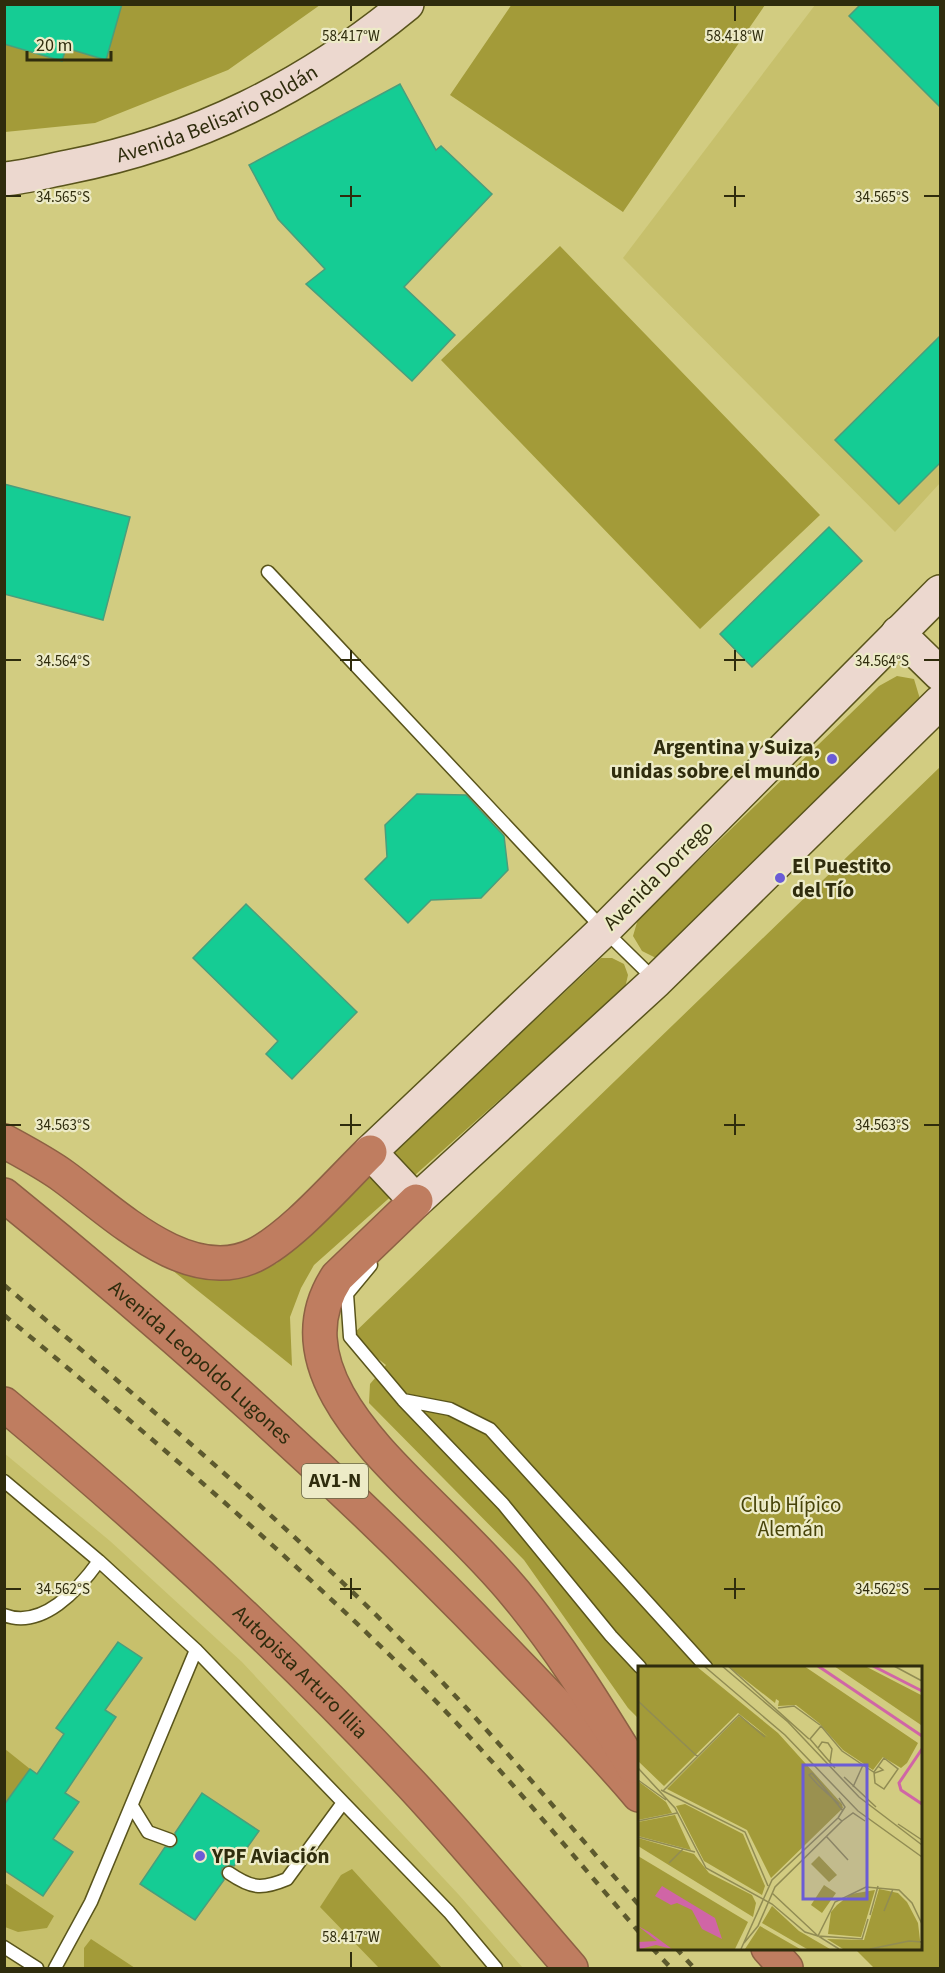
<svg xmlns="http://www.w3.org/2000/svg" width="945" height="1973" font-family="'Source Sans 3',sans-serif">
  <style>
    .built { fill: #c7c06c }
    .green { fill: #a39b39 }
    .building { fill: #15cc94; stroke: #4b9d7c; stroke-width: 1.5 }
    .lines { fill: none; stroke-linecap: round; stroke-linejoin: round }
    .lane-casing { stroke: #59541b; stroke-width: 15 }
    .secondary-casing { stroke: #59541b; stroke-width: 36 }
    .highway-casing { stroke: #8d6143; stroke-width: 36 }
    .lane { stroke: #fff; stroke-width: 12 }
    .secondary { stroke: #ecd8cf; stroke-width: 33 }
    .highway { stroke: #bf7d60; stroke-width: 33 }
    .rail { stroke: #5d5a2e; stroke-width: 4.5; stroke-dasharray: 8 8; stroke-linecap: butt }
    .ticks { fill: none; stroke: #2f2c0d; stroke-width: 2 }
    .poi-dot { fill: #6b5cd6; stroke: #edebc7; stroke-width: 2 }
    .labels { text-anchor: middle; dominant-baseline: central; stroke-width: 4.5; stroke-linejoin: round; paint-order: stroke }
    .shield { fill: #edebc7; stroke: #686545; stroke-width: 1.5 }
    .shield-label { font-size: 20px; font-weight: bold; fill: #2f2c0d }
    .street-label { font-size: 21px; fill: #2f2c0d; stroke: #edebc7 }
    .poi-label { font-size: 21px; font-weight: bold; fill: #2f2c0d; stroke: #edebc7; text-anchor: start }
    .park-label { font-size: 21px; fill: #474309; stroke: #edebc7 }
    .inset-river { fill: none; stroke: #d065a6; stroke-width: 3 }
    .inset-road { fill: none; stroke: #918c53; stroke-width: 1.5 }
    .view { fill: #6b5cd6; fill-opacity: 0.15; stroke: #6b5cd6; stroke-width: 3 }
    .inset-edge { fill: none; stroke: #2f2c0d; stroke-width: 3 }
    .ticks-label { font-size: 15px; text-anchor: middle; fill: #2f2c0d; stroke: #edebc7; stroke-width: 4.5; stroke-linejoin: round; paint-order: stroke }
  </style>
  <rect width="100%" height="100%" fill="#d2cc81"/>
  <path class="built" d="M815,5H940V483L895,532L623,258Z
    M4,1453L110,1541L242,1662L459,1895L523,1968H5Z"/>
  <path class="green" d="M512,4H764L765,5L623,212L450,95Z
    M5,5H320L228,70L95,123L5,132Z
    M560,246L820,515L700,629L441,360Z
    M897,676L914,679L920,699L913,716L656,958L642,951L633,936L638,919L879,686Z
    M940,767V1968H874L854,1948H920V1667H639V1719L628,1708L524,1560L369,1403L370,1384L386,1365L350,1337Z
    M601,958H612L624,964L628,975L625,988L314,1265L301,1288L290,1317L292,1366L172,1270C216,1284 236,1285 277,1263Z
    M5,1749L30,1769L5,1805Z
    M352,1869L442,1968H379L320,1907L341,1875Z
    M5,1883L54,1916L47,1928L18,1932L5,1927Z
    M91,1939L135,1968H84V1948Z"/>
  <path class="building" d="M4,4H122L106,60L66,48L62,61L4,44Z
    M861,4H940V107L849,16Z
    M400,84L436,150L441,146L492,194L404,287L455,335L412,381L306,284L325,269L278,219L249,165Z
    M940,336V463L899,504L835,440Z
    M4,484L130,517L103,620L4,594Z
    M829,527L862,561L752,667L720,634Z
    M417,794L466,795L504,836L508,870L481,898L431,900L408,923L365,879L387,857L385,825Z
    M246,904L357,1012L292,1079L266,1054L278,1041L193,958Z
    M118,1642L142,1658L105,1710L116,1717L65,1793L79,1802L53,1839L73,1852L43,1896L4,1870V1805L30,1769L37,1774L64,1734L56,1728Z
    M202,1793L259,1831L234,1866L229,1865L222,1868L221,1873L224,1880L195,1920L140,1884L165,1847L172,1848L177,1843L175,1833Z"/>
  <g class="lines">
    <g class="lane-casing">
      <path id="lane" d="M268,572L604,930L654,979
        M371,1265L347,1294L350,1337L403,1400L503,1504L611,1636L640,1667
        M403,1400L450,1409L490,1429L706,1667
        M4,1481L99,1561L196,1650L449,1912L496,1968
        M4,1615C42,1630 79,1589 99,1561
        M132,1806L148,1832L170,1840
        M229,1873C251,1888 261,1890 287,1879L342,1804
        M4,1947L37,1968
        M55,1968L91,1902L196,1650"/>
    </g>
    <g class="secondary-casing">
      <g id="secondary">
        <path id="s1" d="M4,179C26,177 47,171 68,167C196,142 306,87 407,4"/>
        <path d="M940,592L604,930L370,1152L416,1201L656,981L940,702"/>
        <path d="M898,633L940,674"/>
      </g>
    </g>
    <g class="highway-casing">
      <g id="highway">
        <path d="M4,1141C24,1152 45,1163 63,1176C113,1212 188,1288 255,1255C293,1236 338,1183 370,1152"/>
        <path id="s2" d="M4,1195C178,1336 345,1485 500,1646C547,1695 595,1743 639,1795"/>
        <path d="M416,1201L337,1277C282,1362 372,1446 427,1501C457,1531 488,1560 515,1593C560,1647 596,1706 633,1766"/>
        <path id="s3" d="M4,1404C147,1523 284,1648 411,1784C466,1843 518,1907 571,1968"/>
        <path d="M768,1948L786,1968"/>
      </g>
    </g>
    <use href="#lane" class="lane"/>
    <use href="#secondary" class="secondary"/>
    <use href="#highway" class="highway"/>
    <path class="rail" d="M4,1285C149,1406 291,1527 422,1661C498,1739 568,1824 639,1905
      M4,1315C143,1430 279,1546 407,1672C490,1754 563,1844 639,1932
      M652,1948L671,1968
      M676,1948L694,1968"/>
  </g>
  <path class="ticks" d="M351,6V21M735,6V21M351,186V207M735,186V207M6,196H21M340,196H361M724,196H745M924,196H939M351,650V671M735,650V671M6,660H21M340,660H361M724,660H745M924,660H939M351,1114V1135M735,1114V1135M6,1125H21M340,1125H361M724,1125H745M924,1125H939M351,1578V1599M735,1578V1599M6,1589H21M340,1589H361M724,1589H745M924,1589H939M351,1952V1967"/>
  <g class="poi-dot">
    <circle cx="832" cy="759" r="6"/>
    <circle cx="780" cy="878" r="6"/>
    <circle cx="200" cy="1856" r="6"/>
  </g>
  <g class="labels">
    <rect class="shield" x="302" y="1464" width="66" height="34" rx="4.5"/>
    <g class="shield-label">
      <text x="335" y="1481">AV1-N</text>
    </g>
    <g class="street-label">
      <text stroke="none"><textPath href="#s1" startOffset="224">Avenida Belisario Roldán</textPath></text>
      <text transform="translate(658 875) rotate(-45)">Avenida Dorrego</text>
      <text stroke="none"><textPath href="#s2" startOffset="258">Avenida Leopoldo Lugones</textPath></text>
      <text stroke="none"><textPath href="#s3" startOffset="400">Autopista Arturo Illia</textPath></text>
    </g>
    <g class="poi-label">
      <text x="820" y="747" text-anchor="end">Argentina y Suiza,<tspan x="820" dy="24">unidas sobre el mundo</tspan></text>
      <text x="792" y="866">El Puestito<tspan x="792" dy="24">del Tío</tspan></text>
      <text x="212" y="1856">YPF Aviación</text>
    </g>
    <g class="park-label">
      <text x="791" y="1505">Club Hípico<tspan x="791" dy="24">Alemán</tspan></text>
    </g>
  </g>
  <g transform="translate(638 1666)">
    <rect width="284" height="284" fill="#d2cc81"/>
    <path d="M58,0L140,67L204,138L205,142L133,212L109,164L29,123L101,50L130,71L100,47L26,120L0,95V1ZM166,0L280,77L269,97L263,102L245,91L235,104L205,84L181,57L158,39L140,40L141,35L138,33L137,37L91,1ZM196,0H227L283,29V59ZM0,115L28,136L34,147L0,154ZM47,138L105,168L127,220L124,229L66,195L38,140ZM37,149L53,184L0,170V156ZM0,172L56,188L71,207L114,229L118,237L115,251L0,180ZM0,190L110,256L97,283H0ZM181,190L199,209L191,216L173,198ZM186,219L198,227L184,247L173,239ZM241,223L260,227L269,236L280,257L283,283H205L189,273L226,274ZM237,224L223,271L190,268L193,246L199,239L213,228ZM134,240L161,265L192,283H169L124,257ZM122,260L162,283H107Z" fill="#a39b39"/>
    <path d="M24,220L77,252L84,273L64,263L54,244L39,237L33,239L17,230ZM0,260L11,266L34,283L18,279L2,283L0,276L19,275Z" fill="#d065a6"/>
    <path class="inset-river" d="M180,0L284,70M235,0L284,25M284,83L261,117L263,124L284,138"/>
    <path class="inset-road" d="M66,0L147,69L220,145L284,191M84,0L150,56L221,131L284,179M90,0L171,73M256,0L284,15M0,35L60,91M140,42L156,40L182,59M180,82L184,76L190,77L194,83L192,96M246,92L260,103L246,123L237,117L236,106ZM0,102L37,142L68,202L134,238L167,266L180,270M197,102L172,73L183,60L204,85L237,107L245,104L240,100M174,107L205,145M174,107L171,109L180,119L201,138M206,111L238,141M0,114L28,134M215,121L225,99M23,124L107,166L130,220M25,125L101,49L127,71M200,152L207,141L201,132M0,155L39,147M204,155L215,147L227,155M260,158L284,174M188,170L210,194M0,171L57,186M31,197L45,183M134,227L180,270L201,283M246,245L255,223M232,249L240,220M230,253L224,273L180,270L197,236L228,221L261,224L274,237L284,258M103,283L134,214L200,152L204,155L137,221L120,260L106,277M232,283L271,275L284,276"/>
    <path class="view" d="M165,99H229V233H165Z"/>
    <rect width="284" height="284" class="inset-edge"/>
  </g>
  <g class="ticks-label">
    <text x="351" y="41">58.417°W</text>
    <text x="735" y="41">58.418°W</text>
    <text x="882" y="202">34.565°S</text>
    <text x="63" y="202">34.565°S</text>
    <text x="882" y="666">34.564°S</text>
    <text x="63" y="666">34.564°S</text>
    <text x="63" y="1130">34.563°S</text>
    <text x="882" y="1130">34.563°S</text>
    <text x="63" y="1594">34.562°S</text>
    <text x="882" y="1594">34.562°S</text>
    <text x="351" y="1942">58.417°W</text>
  </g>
  <rect width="945" height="1973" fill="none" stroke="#2f2c0d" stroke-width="12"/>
  <path d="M27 51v9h84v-9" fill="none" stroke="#2f2c0d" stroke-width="3"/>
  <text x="36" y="51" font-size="18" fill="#2f2c0d" stroke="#edebc7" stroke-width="4.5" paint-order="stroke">20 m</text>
</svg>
